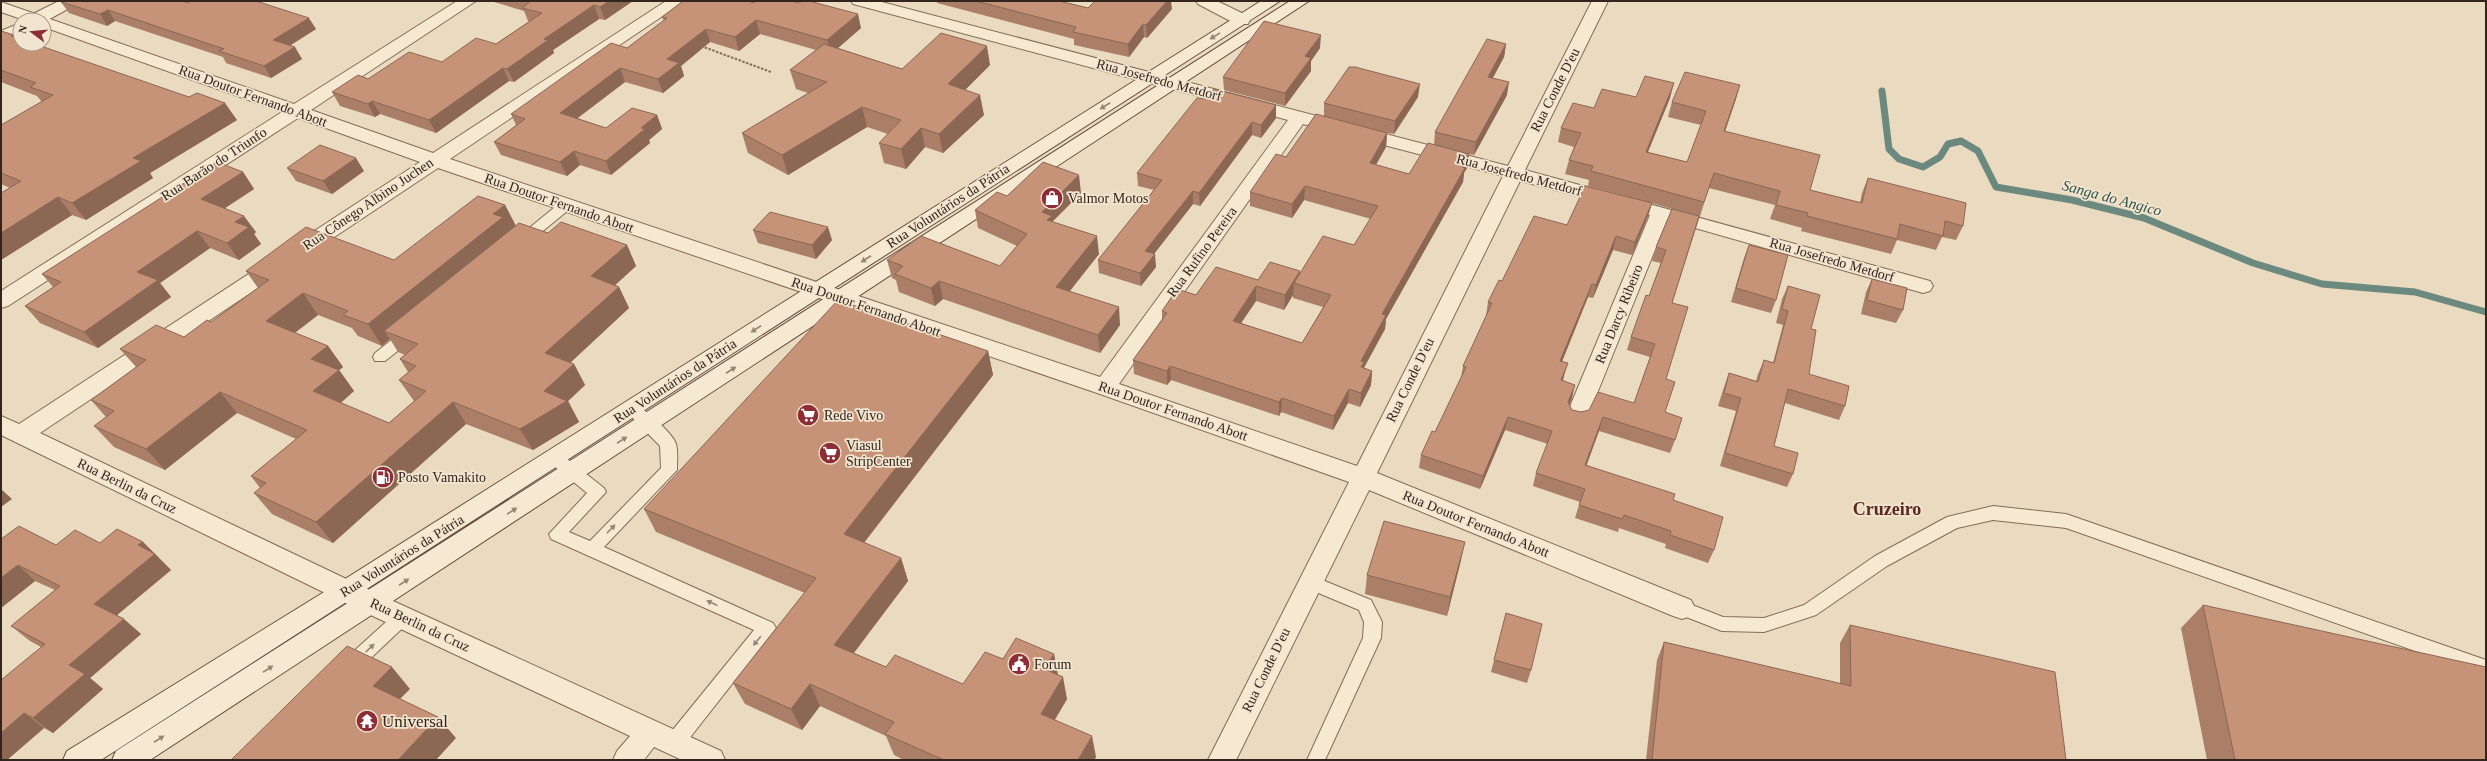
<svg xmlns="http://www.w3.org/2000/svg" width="2487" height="761" font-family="'Times New Roman',serif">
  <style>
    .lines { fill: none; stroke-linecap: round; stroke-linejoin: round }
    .stream { stroke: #6b897f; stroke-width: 7 }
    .service-casing { stroke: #826c59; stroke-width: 2 }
    .minor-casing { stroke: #826c59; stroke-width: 2 }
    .tertiary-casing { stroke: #826c59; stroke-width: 2 }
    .secondary-casing { stroke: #634d3c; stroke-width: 2 }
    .path { stroke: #826c59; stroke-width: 2; stroke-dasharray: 2.5 1.5; stroke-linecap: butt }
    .service { fill: #f6e9d2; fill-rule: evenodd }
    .minor { fill: #f6e9d2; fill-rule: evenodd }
    .tertiary { fill: #f6e9d2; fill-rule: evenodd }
    .secondary { fill: #f6e9d2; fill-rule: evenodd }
    .wall { fill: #aa7e67; fill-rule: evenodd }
    .shaded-wall { fill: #8b6754 }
    .building { fill: #c69378; stroke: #8b6754 }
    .oneway { fill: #948778 }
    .labels { text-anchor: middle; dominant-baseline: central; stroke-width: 3.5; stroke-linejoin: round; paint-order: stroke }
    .street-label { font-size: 14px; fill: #32251d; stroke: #f2e5cf }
    .poi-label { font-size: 14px; fill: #32251d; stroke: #f2e5cf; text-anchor: start }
    .water-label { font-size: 15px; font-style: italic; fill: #2d514c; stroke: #f2e5cf }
    .near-poi-label { font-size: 17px; fill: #32251d; stroke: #f2e5cf; text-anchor: start }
    .district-label { font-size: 18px; font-weight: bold; fill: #5c271f; stroke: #f2e5cf }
  </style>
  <rect width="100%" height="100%" fill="#eadac0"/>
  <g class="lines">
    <path class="stream" d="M1882,91L1889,149L1899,159L1923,167L1940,157L1948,144L1961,141L1978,151L1996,187L2072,200L2144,218L2253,263L2322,284L2415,292L2486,312"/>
    <g class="service-casing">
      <path id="service" d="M566,201L571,202L573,205L571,208L527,244H517L515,241L517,238L561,202Z
        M409,329L416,334L414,338L385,361H375L373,357L375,353L404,330Z
        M632,403C643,407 673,433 676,444C678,452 677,462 677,470L604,547L773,623L776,628L681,749L674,752L667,749L665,743L667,737L754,630L551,539L549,534L587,493L549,462L547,458L549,454L555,452L561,454L604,488L606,492L569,532L590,541L661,468L660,446L624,409L627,405Z
        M1993,506L2066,514L2486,660V676L2066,528L1993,520L1957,528L1887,566L1816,615L1764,632L1722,631L1676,613L1673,608L1676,603L1682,601L1723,617L1764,618L1804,605L1875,556L1947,517Z
        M1310,575L1371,600L1382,622L1381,638L1325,760H1307L1363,638L1364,622L1359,610L1304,587L1301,582L1304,577Z
        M403,610L409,612L412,617L409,622L355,673L349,675L343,673L340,667L343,661L397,612Z"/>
    </g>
    <g class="minor-casing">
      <path id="minor" d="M457,1H476L311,110L433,153L666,1H685L450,159L1100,377L1288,120L853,4L851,1H878L1508,166L1592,1H1608L1525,170L1930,281L1933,286L1930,291L1923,293L1667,220L1588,416L1585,422L1577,424L1569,422L1566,416L1650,215L1520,181L1377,473L1691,600L1695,608L1691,616L1682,619L1673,616L1369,490L1236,760H1208L1349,482L1097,393L438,168L40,433L380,595L721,751L725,760H682L654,747L644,760H613L617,751L630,736L362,611L1,435V416L19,424L420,162L298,118L8,306L1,308V291L282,112L44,27V20H24L1,12V2L294,104ZM1303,124L1503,176L1357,466L1119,384Z
        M1196,1H1217L1248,16L1250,20L1248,24H1236L1198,4Z"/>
    </g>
    <g class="tertiary-casing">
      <path id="tertiary" d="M59,1H79L77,4L44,22V20H27L29,16Z
        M20,23V35L1,43V31Z"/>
    </g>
    <g class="secondary-casing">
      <path id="secondary" d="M1261,1H1280L101,760H63L67,751L337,584Z
        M1290,1H1309L150,760H112L116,751Z"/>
    </g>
    <path class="path" d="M701,46L771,72"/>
    <use href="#service" class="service"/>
    <use href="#minor" class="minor"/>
    <use href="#tertiary" class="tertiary"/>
    <use href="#secondary" class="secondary"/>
  </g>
  <path class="wall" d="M491,1H633L605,20L599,19L553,50L554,53L514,82L509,81L436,133L380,114L375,117L340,106L332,92L368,79L442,62L496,44L530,21H528L524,11Z
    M683,1L861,28L838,48L902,69L990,65L965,90L984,115L943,153L925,147L906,169L884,163L879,143L888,134L867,127L788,175L748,153L742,133L808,93L796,89L790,70L816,50L760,34L739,51L710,42L681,66L684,76L663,93L625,82L577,118L606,128L657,115L662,129L649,140L650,143L611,175L580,165L567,176L501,155L494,142L516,125L511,114L627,48L664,21L662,17Z
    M937,1H1059L1088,8L1172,9L1147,38L1144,37L1129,57L1074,45V39L937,3Z
    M61,2L188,3L316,29L290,45L302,59L271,78L226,63L223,57L115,21L107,26L69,13Z
    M1,31L14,35L16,38L237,120L150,173L153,178L86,220L72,215L1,260V193L10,188L1,184V125L42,102L37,96L1,82Z
    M1506,44L1504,57L1493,78L1507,95L1474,155L1469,154L1467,168L1464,173L1463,182L1386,319L1385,329L1364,368L1372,371L1371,385L1360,407L1348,403L1333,430L1281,412L1279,416L1171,380L1167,385L1134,374L1133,360L1162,319V311L1196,295L1258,280L1300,271V273L1354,245L1371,219L1304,200L1292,218L1250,206V192L1286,157L1324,116V103L1418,97L1394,134L1387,133L1386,147L1376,165L1409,174L1434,145L1435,132ZM1293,295V298L1323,307L1302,343L1241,323L1256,301L1284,310Z
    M1320,48L1311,61V71L1285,106L1224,90L1223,77Z
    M1636,97L1670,98L1648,152L1687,162L1701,125L1668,117L1672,102L1736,99L1725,131L1810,190L1860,203L1862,193L1868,178L1963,226L1956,240L1942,237L1936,250L1897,240L1891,254L1801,231L1802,228L1770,219L1775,205L1709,188L1672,303L1666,379L1665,412L1675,440L1670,453L1599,431L1586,465L1673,500L1714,550L1708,563L1665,548L1666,544L1619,528L1618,532L1575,518L1580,502L1533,486L1536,473L1548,444L1505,430L1480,489L1419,468L1421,455L1435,432L1461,378L1463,366L1487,316H1486L1488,302L1502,281L1567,225L1629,197L1588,186L1589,180L1565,174L1569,160L1574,147L1558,142L1561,128L1594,108ZM1652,203L1672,209L1656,247L1652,261L1661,263L1649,296L1631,337L1627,350L1650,357L1634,403L1581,412L1572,410L1569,405L1572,398L1563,381L1564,376L1562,361L1588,297L1593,298L1613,250L1632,255L1648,216Z
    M1206,99L1276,105V118L1261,138L1252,135L1200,206L1193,204L1154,254L1156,267L1141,286L1099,273L1098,260L1154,190L1138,186L1137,173Z
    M287,168L364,171L332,194L296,181Z
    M243,172L254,189L225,208L256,232L254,234L261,244L239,260L210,248L160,283L171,297L98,348L40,323L25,306L53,287L42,274Z
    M1081,193L1052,222L1099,254L1069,291L1120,325L1100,353L943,299L935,306L899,292L896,280L892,278L887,260L1000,266L1017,246L978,228L975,210L1007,196Z
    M505,205L515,225L548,233L627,245L636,266L615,285L619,287L629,308L570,363L574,364L585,385L568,401L579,422L533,450L466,424L333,543L272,514L254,493L260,488L251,476L296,439L237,413L165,470L114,447L94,426L106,417L91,400L136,367L120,349L184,337L211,322L258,288L246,271L394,260ZM318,315L352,328L358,336L382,346L390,339L398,352L405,355L400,359L408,372L399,380L414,401L389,423L341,403L354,391L339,370L343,367L328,346L295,333Z
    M753,230L832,240L816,259L758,243Z
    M1749,245L1776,300L1771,313L1731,302L1744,258Z
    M1872,279L1903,310L1896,323L1861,314L1866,292Z
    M1788,286L1811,329L1809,374L1845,406L1839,420L1785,403L1774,446L1793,474L1787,487L1720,466L1736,411L1718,406L1724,387L1729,373L1756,381L1758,374L1764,360L1773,363L1783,325L1776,323L1782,299Z
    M988,351L993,375L864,543L901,558L908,581L854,653L886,667L963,684L1003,659L1054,654L1058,675L1067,699L1055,720L1096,757L1094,760H904L894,755L886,736L820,706L802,730L745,704L733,683L805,593L656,532L644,509Z
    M1,539L56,545L143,542L171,570L117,615L141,634L90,678L103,689L53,733L44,728L7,760H1L41,647L30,641L11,626L55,590L35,581L1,608Z
    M1461,560L1447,616L1365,594L1367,575Z
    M2203,605L2486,760H2207L2181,628Z
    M1506,613L1531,670L1527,683L1491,672Z
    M1850,625L2066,760H1646L1657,660L1664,642L1840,684V643Z"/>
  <path class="shaded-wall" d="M609,1H633L605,20L600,7Z
    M1167,1H1171L1172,9L1147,38L1146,25Z
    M594,5L599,19L553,50L554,53L514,82L507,69L544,39Z
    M108,10L115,21L107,26L100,14Z
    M858,14L861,28L831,54L827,40Z
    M309,18L316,29L280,52L273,40Z
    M756,20L760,34L739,51L735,37Z
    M1143,24L1144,37L1129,57L1128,44Z
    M706,29L710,42L681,66L684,76L663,93L658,79L667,59Z
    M1321,35L1320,48L1311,61V71L1285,106V93L1305,56Z
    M1506,44L1504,57L1486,90L1488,77Z
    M987,46L990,65L951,104L948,84Z
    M295,47L302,59L271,78L264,66Z
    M503,68L509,81L436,133L429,120Z
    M620,68L625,82L566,127L560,113Z
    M1509,82L1507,95L1474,155L1476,142Z
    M1674,83L1670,98L1642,166L1646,152Z
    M1420,84L1418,97L1394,134L1395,121Z
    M1740,85L1736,99L1720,146L1724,131Z
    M980,95L984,115L943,153L939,134Z
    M372,101L380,114L375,117L368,104Z
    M225,103L237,120L150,173L153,178L86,220L72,203L133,158Z
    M1276,105V118L1261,138V125Z
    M862,107L867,127L788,175L782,155Z
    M657,115L662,129L649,140L650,143L611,175L606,161L641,128Z
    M1252,122V135L1200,206L1199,193Z
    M921,128L925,147L906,169L901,149Z
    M1387,133L1386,147L1368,178L1370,163Z
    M574,151L580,165L567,176L560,162Z
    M1469,154L1467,168L1464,173L1463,182L1386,319L1385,329L1363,369L1360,382L1361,361L1382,314Z
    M356,158L364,171L332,194L323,181Z
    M243,172L254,189L213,216L201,199Z
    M1079,175L1081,193L1052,222L1054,234L1042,212Z
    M1305,186L1304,200L1292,218V204Z
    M1193,191V204L1146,264L1145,251Z
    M58,197L72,215L1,260V233Z
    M1652,203L1648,216L1632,255L1635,242Z
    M505,205L516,226L384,331L390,339L382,346L368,324L493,214Z
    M244,216L256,232L254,234L261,244L239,260L227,243L235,222Z
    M828,227L832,240L816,259L812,245Z
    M197,231L210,248L160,283L171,297L98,348L84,332L137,272Z
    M1097,236L1099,254L1059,305L1056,287Z
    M1616,236L1613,250L1593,298L1596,285Z
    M627,245L636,266L601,298L591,276Z
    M1155,254L1156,267L1141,286L1140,273Z
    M1300,271V285L1294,283L1293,295L1284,310L1285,295Z
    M939,281L943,299L935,306L931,288Z
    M1592,284L1588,297L1557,374L1560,361Z
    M1256,286V301L1233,335V321Z
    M619,287L629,308L557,375L545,353Z
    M303,293L318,315L282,342L266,321Z
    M1119,307L1120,325L1100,353L1098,335Z
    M328,346L343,367L327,380L311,359Z
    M988,351L993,375L852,558L844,534Z
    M1568,363L1564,376L1558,393L1561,380Z
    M574,364L585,385L568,401L579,422L533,450L520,429L544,391Z
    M1170,366L1171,380L1167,385V371Z
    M339,370L354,391L329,412L313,391Z
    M1372,371L1371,385L1360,407L1361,393Z
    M1575,385L1572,398L1565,415L1568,402Z
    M1349,389L1348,403L1333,430L1334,416Z
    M220,392L237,413L165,470L146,449Z
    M1282,398L1281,412L1279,416V402Z
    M453,402L466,424L333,543L316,522Z
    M1508,417L1505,430L1480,489L1483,476Z
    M1603,417L1599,431L1582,478L1585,465Z
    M1,489L12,499L1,507Z
    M143,542L171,570L111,620L94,604L138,545Z
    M1465,542L1461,560L1447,616L1450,597Z
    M901,558L908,581L843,667L834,645Z
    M18,565L35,581L1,608V578Z
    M124,619L141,634L90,678L103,689L53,733L33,718L69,665Z
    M1054,654L1058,676L1044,669Z
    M392,667L410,689L392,707L373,686Z
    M1063,677L1067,699L1045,735L1041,714Z
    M810,684L820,706L802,730L791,709Z
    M24,713L44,728L7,760H1V733Z
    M438,717L456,738L436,760H398Z
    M1092,736L1096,757L1094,760H1078Z"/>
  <path class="building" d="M62,1H182L188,3L192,1H256L309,18L273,40L295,47L264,66L219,51L224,49L108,10L100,14L61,2Z
    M530,1H609L600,7L594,5L544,39L548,40L507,69L503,68L429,120L372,101L368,104L332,92L358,75L368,79L409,52L442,62L476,38L496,44L542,13L522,8L531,1Z
    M683,1H748L754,3L756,1H791L799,3L802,1H809L858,14L827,40L756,20L735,37L706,29L667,59L679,63L658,79L620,68L560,113L606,128L632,108L657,115L641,128L645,129L606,161L574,151L560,162L494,142L525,119L511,114L611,43L627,48L667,18L662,17Z
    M976,1H1059L1088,8L1095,1H1167L1146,25L1143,24L1128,44L1073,32L1076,27Z
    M1264,21L1321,35L1305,56L1311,58L1285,93L1223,77Z
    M1,31L14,35L11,36L20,39V44H35L189,97L197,93L225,103L133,158L141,161L72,203L58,197L1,233V193L21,181L1,173V125L53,95L30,87L36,83L1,70Z
    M941,33L987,46L948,84L980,95L939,134L921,128L901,149L879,143L901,120L862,107L782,155L742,133L827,82L790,70L824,44L902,69Z
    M1487,39L1506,44L1488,77L1509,82L1476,142L1435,132Z
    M1349,67H1355L1420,84L1395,121L1324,103Z
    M1685,72L1740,85L1724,131L1820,155L1810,190L1862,203L1868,178L1966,203L1963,226L1945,221L1943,236L1900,224L1897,239L1807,216L1808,213L1776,205L1780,191L1714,173L1704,202L1591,171L1593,166L1569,160L1581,133L1561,128L1573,103L1594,108L1602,89L1636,97L1645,76L1674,83L1646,152L1687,162L1706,111L1672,102Z
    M1214,89L1276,105L1261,125L1252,122L1199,193L1193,191L1145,251L1155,254L1140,273L1098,260L1162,180L1137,173L1197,98L1206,99Z
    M1316,114L1387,133L1370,163L1409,174L1428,143L1469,154L1462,167L1465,168L1382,314L1386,315L1361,361L1364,362L1361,367L1372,371L1361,393L1349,389L1334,416L1282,398L1279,402L1170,366L1167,371L1133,360L1167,313L1162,311L1177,289L1196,295L1216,267L1258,280L1270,262L1300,271L1285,295L1256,286L1233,321L1302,343L1331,295L1294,283L1323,236L1354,245L1378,206L1305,186L1292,204L1250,192L1276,154L1286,157Z
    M320,145L356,158L323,181L287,168Z
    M217,162L243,172L201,199L244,216L235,222L249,227L227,243L197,231L137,272L158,280L84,332L25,306L61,282L42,274Z
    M1043,162L1079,175L1042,212L1052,216L1047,220L1097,236L1056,287L1119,307L1098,335L939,281L931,288L895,274L903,266L887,260L921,236L1000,266L1027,234L975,210L997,192L1007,196Z
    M1585,186L1652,203L1635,242L1616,236L1596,285L1592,284L1560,361L1568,363L1561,380L1575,385L1568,402L1572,410L1581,412L1589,410L1598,392L1634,403L1655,344L1631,337L1646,295L1649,296L1666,250L1656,247L1672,209L1699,216L1672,303L1688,307L1666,379L1675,382L1665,412L1682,418L1675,440L1603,417L1585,465L1675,494L1673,500L1723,517L1714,550L1670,535L1671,531L1624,515L1622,519L1579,505L1585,489L1536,473L1552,431L1508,417L1483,476L1421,455L1432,431L1435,432L1466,367L1463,366L1492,303L1488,302L1499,280L1502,281L1534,216L1567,225Z
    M478,196L505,205L493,214L503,217L368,324L343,315L348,311L303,293L266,321L328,346L311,359L339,370L313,391L389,423L426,391L399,380L416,366L400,359L418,344L384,331L519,223L548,233L561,222L627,245L591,276L619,287L545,353L574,364L544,391L567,401L520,429L453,402L316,522L254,493L266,483L251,476L307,430L220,392L146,449L94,426L114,411L91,400L146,360L120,349L156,325L184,337L207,320L211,322L269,280L246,271L306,227L394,260Z
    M770,212L828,227L812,245L753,230Z
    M1749,245L1788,255L1776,300L1736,288Z
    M1872,279L1907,288L1903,310L1867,300Z
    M1788,286L1820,295L1811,329L1816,330L1809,374L1849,386L1845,406L1788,389L1774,446L1798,453L1793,474L1725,453L1741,398L1724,393L1729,373L1758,382L1764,360L1774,363L1788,311L1782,309Z
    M838,300L988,351L844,534L901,558L834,645L886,667L895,655L963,684L985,652L1003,659L1016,638L1054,654L1044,669L1063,677L1041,714L1092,736L1078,760H944L885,734L894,722L810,684L791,709L733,683L816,578L644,509Z
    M1384,521L1465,542L1450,597L1367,575Z
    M19,526L56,545L75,530L100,543L117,529L143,542L138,545L155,554L94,604L124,619L69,665L85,674L33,718L24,713L1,733V680L45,644L11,626L60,586L18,565L1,578V539Z
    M2203,605L2486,667V760H2235Z
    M1506,613L1542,624L1531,670L1494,660Z
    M1850,625L2055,672L2066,760H1652L1664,642L1851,686Z
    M347,646L392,667L373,686L438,717L398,760H231Z"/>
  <defs><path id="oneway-solid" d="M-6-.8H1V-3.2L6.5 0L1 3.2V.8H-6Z"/></defs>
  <g class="oneway">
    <use href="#oneway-solid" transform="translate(1215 36) rotate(148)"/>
    <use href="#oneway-solid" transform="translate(1105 106) rotate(147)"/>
    <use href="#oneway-solid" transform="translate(866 259) rotate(147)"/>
    <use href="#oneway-solid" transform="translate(756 329) rotate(147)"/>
    <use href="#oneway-solid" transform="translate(731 370) rotate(-33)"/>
    <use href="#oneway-solid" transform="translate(622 440) rotate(-33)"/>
    <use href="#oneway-solid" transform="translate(512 511) rotate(-33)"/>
    <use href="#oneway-solid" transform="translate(611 529) rotate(-46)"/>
    <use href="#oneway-solid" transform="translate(404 582) rotate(-33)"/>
    <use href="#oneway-solid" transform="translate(712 603) rotate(-156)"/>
    <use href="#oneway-solid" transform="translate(757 641) rotate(129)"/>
    <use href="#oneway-solid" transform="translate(370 648) rotate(-43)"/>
    <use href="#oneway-solid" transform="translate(268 669) rotate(-33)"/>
    <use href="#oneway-solid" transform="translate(159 739) rotate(-33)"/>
  </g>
  <defs>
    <g id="shop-disc" transform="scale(1.15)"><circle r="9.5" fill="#8d2d35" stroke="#f2e5cf"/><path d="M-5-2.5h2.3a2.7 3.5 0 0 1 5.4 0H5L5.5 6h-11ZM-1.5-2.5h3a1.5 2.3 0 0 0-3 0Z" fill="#fff"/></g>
    <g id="supermarket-disc" transform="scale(1.15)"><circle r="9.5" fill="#8d2d35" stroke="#f2e5cf"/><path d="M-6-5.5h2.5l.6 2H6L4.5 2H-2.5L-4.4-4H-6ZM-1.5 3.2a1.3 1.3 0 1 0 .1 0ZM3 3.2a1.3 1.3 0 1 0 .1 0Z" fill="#fff"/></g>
    <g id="fuel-disc" transform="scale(1.15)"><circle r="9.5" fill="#8d2d35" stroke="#f2e5cf"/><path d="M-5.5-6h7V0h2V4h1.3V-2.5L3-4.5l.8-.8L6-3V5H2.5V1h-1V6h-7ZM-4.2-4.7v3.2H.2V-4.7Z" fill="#fff"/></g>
    <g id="civic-disc" transform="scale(1.15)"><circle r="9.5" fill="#8d2d35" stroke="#f2e5cf"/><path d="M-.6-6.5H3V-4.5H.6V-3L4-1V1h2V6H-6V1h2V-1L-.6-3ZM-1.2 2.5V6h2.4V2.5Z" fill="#fff"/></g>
    <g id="temple-disc" transform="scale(1.15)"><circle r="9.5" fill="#8d2d35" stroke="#f2e5cf"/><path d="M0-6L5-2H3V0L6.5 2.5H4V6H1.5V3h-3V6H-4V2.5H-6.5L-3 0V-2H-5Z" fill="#fff"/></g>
  </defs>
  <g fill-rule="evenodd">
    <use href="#shop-disc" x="1052" y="198"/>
    <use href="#supermarket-disc" x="808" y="415"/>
    <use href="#supermarket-disc" x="830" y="453"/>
    <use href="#fuel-disc" x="383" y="477"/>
    <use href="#civic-disc" x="1019" y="664"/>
    <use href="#temple-disc" x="367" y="721"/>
  </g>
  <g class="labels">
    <g class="street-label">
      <text transform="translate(1159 80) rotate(15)">Rua Josefredo Metdorf</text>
      <text transform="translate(1555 90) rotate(-63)">Rua Conde D'eu</text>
      <text transform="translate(253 96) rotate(20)">Rua Doutor Fernando Abott</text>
      <text transform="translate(214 164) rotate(-33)">Rua Barão do Triunfo</text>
      <text transform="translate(1519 175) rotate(15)">Rua Josefredo Metdorf</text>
      <text transform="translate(559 203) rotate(19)">Rua Doutor Fernando Abott</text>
      <text transform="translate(368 204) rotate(-34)">Rua Cônego Albino Juchen</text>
      <text transform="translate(948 206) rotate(-33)">Rua Voluntários da Pátria</text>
      <text transform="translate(1202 252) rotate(-54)">Rua Rufino Pereira</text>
      <text transform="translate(1832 260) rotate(16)">Rua Josefredo Metdorf</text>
      <text transform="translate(866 307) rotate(19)">Rua Doutor Fernando Abott</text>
      <text transform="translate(1619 314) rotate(-68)">Rua Darcy Ribeiro</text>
      <text transform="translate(1410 380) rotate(-64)">Rua Conde D'eu</text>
      <text transform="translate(675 381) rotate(-33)">Rua Voluntários da Pátria</text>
      <text transform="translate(1173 411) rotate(19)">Rua Doutor Fernando Abott</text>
      <text transform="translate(127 486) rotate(26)">Rua Berlin da Cruz</text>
      <text transform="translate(1476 524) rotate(22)">Rua Doutor Fernando Abott</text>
      <text transform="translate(402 556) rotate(-32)">Rua Voluntários da Pátria</text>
      <text transform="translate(420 625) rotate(25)">Rua Berlin da Cruz</text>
      <text transform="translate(1266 670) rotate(-64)">Rua Conde D'eu</text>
    </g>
    <g class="poi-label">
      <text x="1068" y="198">Valmor Motos</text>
      <text x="824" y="415">Rede Vivo</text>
      <text x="846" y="445">Viasul<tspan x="846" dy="16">StripCenter</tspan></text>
      <text x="398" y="477">Posto Vamakito</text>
      <text x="1034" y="664">Forum</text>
    </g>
    <g class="water-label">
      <text transform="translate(2112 198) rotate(15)">Sanga do Angico</text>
    </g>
    <g class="near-poi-label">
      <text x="382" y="721">Universal</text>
    </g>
    <g class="district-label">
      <text x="1887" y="509">Cruzeiro</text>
    </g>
  </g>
  <rect width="2487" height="761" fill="none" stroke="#32251d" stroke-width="4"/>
  <g transform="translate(32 32) rotate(286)"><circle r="19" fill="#f2e5cf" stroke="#a59888"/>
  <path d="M0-3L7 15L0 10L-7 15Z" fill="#8d2d35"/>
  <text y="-6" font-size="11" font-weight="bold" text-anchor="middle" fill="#32251d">N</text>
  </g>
</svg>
